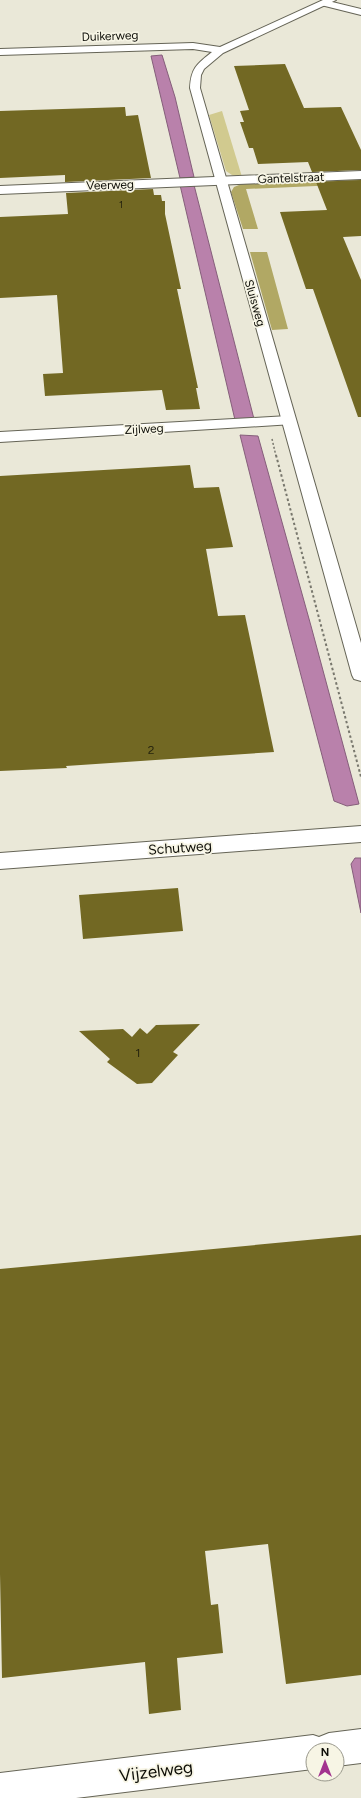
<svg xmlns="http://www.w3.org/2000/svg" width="361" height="1798" font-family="Figtree,sans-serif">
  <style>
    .green { fill: #d1ca8f }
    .forest { fill: #b1a864 }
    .water { fill: #b981ab; stroke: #855e7a }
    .building { fill: #726823 }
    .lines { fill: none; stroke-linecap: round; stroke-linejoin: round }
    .minor-casing { stroke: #656456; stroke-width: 2 }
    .tertiary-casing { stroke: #656456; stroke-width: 2 }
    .path-far1 { stroke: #78776d; stroke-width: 1.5; stroke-dasharray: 2 2; stroke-linecap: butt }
    .path { stroke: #78776d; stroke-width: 2; stroke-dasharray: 2.5 2.5; stroke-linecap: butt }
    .minor { fill: #fff; fill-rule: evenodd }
    .tertiary { fill: #fff; fill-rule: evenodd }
    .labels { text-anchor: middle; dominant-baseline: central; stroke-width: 3.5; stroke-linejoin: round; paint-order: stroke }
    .far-number-label { font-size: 10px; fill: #26240e }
    .far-street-label { font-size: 12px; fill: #0d0d07; stroke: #f7f5e5 }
    .number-label { font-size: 12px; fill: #26240e }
    .street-label { font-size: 14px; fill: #0d0d07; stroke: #f7f5e5 }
    .near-street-label { font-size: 17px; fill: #0d0d07; stroke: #f7f5e5 }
  </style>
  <rect width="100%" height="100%" fill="#eae8d8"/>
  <path class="green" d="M222,111L242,177L232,175L226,171L209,115Z"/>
  <path class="forest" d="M361,178V184L246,189L258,229H243L231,192L234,187L244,183Z
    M250,252H267L288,329L272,330Z"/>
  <path class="water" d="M162,55L175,97L194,177L180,178L151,56Z
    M180,185H194L254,419L235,420Z
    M240,435L258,436L311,626L359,804L347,806L334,801L288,626Z
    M355,858H361V913L351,864Z"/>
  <path class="building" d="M285,64L304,108L341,107L361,150V170L312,172L308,162L258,164L253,148H249L240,122H244L240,111L249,110L234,66Z
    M125,107L126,116L138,115L151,178L65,182V175L0,178V111Z
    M361,180V236L343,237L361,280V417H358L313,289H306L280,212L327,210L316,182Z
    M153,189L154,195H161L162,201H165V214L181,289H177L198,388H196L200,409L166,410L162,390L45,396L43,374L63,373L57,295L0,298V217L68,214L66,193Z
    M190,465L194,488L219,487L233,547L206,549L218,616L245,615L274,752L66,766L67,768L0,771V476Z
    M178,888L183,931L83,939L79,895Z
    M200,1024L173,1052L178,1055L152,1083L137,1084L107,1062L110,1059L79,1031L123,1029L132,1037L140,1028L147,1034L156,1025Z
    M361,1235V1675L286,1684L268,1544L205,1551L211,1605L218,1604L223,1653L177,1658L181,1710L149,1714L145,1662L2,1678L0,1574V1269Z"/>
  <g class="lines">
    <g class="minor-casing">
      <path id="minor" d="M324,0L361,9V15L321,5L319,3Z
        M361,171V179L0,194V186Z
        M288,416L293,418L296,421L293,424L0,442V432Z
        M361,826V842L0,869V853Z
        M361,1729V1763L337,1766V1750H313V1769L76,1798H0V1773L313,1735L319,1737L329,1733Z"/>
    </g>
    <g class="tertiary-casing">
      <path id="tertiary" d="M323,0H336L223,53L204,69L201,75L200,88L361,643V681L354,679L352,675L190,88C191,68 197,64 212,52L193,49L0,55V49L193,43L220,47Z"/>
    </g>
    <path class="path-far1" d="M272,439L276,456"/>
    <path class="path" d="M276,455L361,777"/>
    <use href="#minor" class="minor"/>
    <use href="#tertiary" class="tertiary"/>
  </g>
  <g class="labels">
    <g class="far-number-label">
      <text x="121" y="204">1</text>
    </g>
    <g class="far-street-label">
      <text transform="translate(110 36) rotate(-2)">Duikerweg</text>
      <text transform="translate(291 178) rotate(-2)">Gantelstraat</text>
      <text transform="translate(110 185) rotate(-2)">Veerweg</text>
      <text transform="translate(255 303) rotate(74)">Sluisweg</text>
      <text transform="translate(144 429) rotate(-3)">Zijlweg</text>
    </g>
    <g class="number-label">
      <text x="151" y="750">2</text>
      <text x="138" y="1053">1</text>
    </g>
    <g class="street-label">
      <text transform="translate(180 848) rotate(-4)">Schutweg</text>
    </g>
    <g class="near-street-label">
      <text transform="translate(156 1771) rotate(-7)">Vijzelweg</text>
    </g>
  </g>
  <g transform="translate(325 1762)"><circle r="19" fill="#f7f5e5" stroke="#99988c"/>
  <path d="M0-3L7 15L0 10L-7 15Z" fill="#a3338f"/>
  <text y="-6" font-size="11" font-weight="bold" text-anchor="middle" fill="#0d0d07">N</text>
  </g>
</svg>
